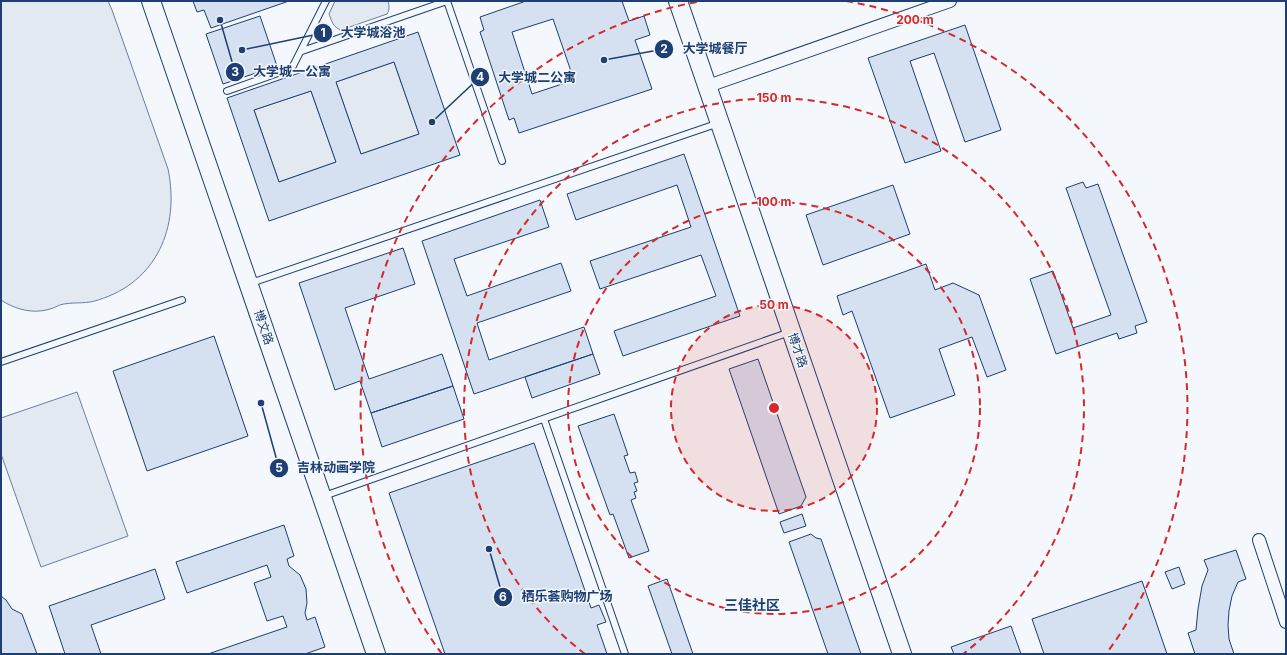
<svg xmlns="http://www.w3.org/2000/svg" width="1287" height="655" font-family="Inter,'Noto Sans SC',sans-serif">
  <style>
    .green { fill: #e3e9f0; stroke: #687fa3 }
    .building { fill: #d5e0f0; stroke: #1d3f73; fill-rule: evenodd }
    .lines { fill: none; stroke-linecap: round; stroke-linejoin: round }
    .lane-casing { stroke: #1d3f73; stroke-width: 8 }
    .street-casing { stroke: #1d3f73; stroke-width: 14 }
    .secondary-casing { stroke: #1d3f73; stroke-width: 20 }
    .lane { stroke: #f4f7fb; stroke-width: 6 }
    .street { stroke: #f4f7fb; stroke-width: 12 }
    .secondary { stroke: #f4f7fb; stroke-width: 18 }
    .ring { fill: none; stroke: #d62828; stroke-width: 2; stroke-dasharray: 7 5 }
    .labels { text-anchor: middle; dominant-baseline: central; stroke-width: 3; stroke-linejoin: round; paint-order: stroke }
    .street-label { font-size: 12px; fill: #1d3f73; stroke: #f4f7fb }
    .quarter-label { font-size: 14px; font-weight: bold; fill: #1d3f73; stroke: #f4f7fb }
    .centre { fill: #d62828; stroke: #f4f7fb; stroke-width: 2 }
    .ring-label { font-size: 12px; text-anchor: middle; font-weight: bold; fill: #d62828; stroke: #f4f7fb; stroke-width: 3; stroke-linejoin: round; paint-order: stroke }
    .leader { fill: none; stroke: #1d3f73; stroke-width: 1.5 }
    .callout-dot { fill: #1d3f73; stroke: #f4f7fb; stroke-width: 1.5 }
    .mark-label { font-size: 12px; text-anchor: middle; font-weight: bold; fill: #fff }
    .callout-label { font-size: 13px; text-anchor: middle; font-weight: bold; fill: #1d3f73; stroke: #f4f7fb; stroke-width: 3; stroke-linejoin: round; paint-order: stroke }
  </style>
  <rect width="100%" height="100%" fill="#f4f7fb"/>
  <path class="green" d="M1,1H108L112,10L168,169C180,227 157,282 98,300C87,304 76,302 64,304C60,304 55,308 50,309C34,314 16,310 1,300Z
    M335,1H388C389,5 390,10 387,14L341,30C333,27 332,22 329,14Z
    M394,62L419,134L361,154L336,82Z
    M311,91L336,162L279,182L254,110Z
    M77,392L128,536L41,567L1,454V418Z"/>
  <path class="building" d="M193,1H289L211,28L204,10L197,12Z
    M526,1H622L629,21L644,16L650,35L635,40L652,89L519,133L514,118L509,120L480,32L484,30L480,17ZM553,19L574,80L532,94L512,32Z
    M260,16L277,66L223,84L206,34Z
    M965,25L1001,130L965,142L934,53L910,61L941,151L905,163L868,58Z
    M418,32L460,155L269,221L227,98ZM394,62L419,134L361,154L336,82ZM311,91L336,162L279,182L254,110Z
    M684,154L740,316L623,356L614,331L716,296L701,255L600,289L590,261L691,227L677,185L576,220L567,194Z
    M1083,182L1086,188L1098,184L1147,322L1135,326L1137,333L1119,339L1117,333L1056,354L1030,279L1053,271L1073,328L1111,315L1066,188Z
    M893,185L910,234L823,265L806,215Z
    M540,200L549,227L454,259L467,296L561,263L571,291L477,323L489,360L584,327L593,354L474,394L422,241Z
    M403,248L415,284L345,308L369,379L442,354L453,386L371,413L360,381L335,390L299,283Z
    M926,264L935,290L953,283L979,295L1006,370L987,377L972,337L939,349L955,395L890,418L852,311L843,315L837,296Z
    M214,336L248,436L147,471L113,371Z
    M593,354L600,374L532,398L525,377Z
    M758,359L806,497L801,506L779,514L729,369Z
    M453,386L464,419L382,447L371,413Z
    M614,414L628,455L624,456L630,473L635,472L638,482L634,483L637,491L634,492L636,498L631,500L649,551L629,558L613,514L610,515L578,426Z
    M534,443L591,608L599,605L606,622L597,625L607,654H445L389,493Z
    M802,514L806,526L784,533L780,522Z
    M284,525L294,556L287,559L289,566L300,575L306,589L307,603L305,613L307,620L315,617L325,647L305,654H208L287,627L283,616L267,621L254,583L271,577L267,565L187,593L176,562Z
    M811,534L816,538L821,539L861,654H828L789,542Z
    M1236,550L1246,579L1238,582L1232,596L1229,611L1228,625L1229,639L1234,654H1195L1188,633L1196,630L1198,609L1202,586L1208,570L1204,560Z
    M1179,567L1185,584L1172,589L1165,572Z
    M155,569L165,599L91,625L101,654H65L49,606Z
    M667,579L693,654H672L648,586Z
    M1142,581L1167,654H1044L1032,619Z
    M1,596L6,600L12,609L22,614L37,654H1Z
    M1011,626L1021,654H954L951,647Z"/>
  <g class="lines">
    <g class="lane-casing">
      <path id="lane" d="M447,1L502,161
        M302,51L447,1
        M227,91L292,68L326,1
        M251,283L719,123
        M1,362L182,300
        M544,419L625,654
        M324,496L790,332"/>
    </g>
    <g class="street-casing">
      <path id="street" d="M708,86L950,1
        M1259,540L1286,622"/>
    </g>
    <g class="secondary-casing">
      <path id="secondary" d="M151,1L376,654
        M678,1L902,654"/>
    </g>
    <use href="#lane" class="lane"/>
    <use href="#street" class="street"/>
    <use href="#secondary" class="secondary"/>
  </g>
  <circle cx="774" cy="408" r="103" fill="#d62828" fill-opacity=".12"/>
  <g class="ring">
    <circle cx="774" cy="408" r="103"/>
    <circle cx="774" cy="408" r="206"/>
    <path d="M585 654A310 310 0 1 1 963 654"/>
    <path d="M442 654A413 413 0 0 1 702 1M846 1A413 413 0 0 1 1106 654"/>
  </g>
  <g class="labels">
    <g class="street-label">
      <text transform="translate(264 327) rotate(71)">博文路</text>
      <text transform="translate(798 350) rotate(71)">博才路</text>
    </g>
    <g class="quarter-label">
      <text x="752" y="604">三佳社区</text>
    </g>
  </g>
  <circle cx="774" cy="408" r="6" class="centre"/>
  <g class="ring-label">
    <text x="915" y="24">200 m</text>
    <text x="774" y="102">150 m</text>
    <text x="774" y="206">100 m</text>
    <text x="774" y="309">50 m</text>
  </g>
  <path class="leader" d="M242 50L323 33M604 60L664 49M220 20L235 72M432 122L480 77M261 403L279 468M489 549L503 597"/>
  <g class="callout-dot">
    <circle cx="242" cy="50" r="4"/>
    <circle cx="604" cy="60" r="4"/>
    <circle cx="220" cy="20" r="4"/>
    <circle cx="432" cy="122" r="4"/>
    <circle cx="261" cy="403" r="4"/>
    <circle cx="489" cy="549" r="4"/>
    <circle cx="323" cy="33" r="10"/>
    <circle cx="664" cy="49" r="10"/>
    <circle cx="235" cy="72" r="10"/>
    <circle cx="480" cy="77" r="10"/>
    <circle cx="279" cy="468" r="10"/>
    <circle cx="503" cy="597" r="10"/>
  </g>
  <g class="mark-label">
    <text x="323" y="37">1</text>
    <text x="664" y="53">2</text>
    <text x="235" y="76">3</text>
    <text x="480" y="81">4</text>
    <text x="279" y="472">5</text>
    <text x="503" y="601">6</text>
  </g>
  <g class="callout-label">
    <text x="373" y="37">大学城浴池</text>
    <text x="715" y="53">大学城餐厅</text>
    <text x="292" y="76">大学城一公寓</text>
    <text x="537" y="82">大学城二公寓</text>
    <text x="336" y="472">吉林动画学院</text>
    <text x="567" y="601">栖乐荟购物广场</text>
  </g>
  <rect width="1287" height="655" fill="none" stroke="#1d3f73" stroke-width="4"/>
</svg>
